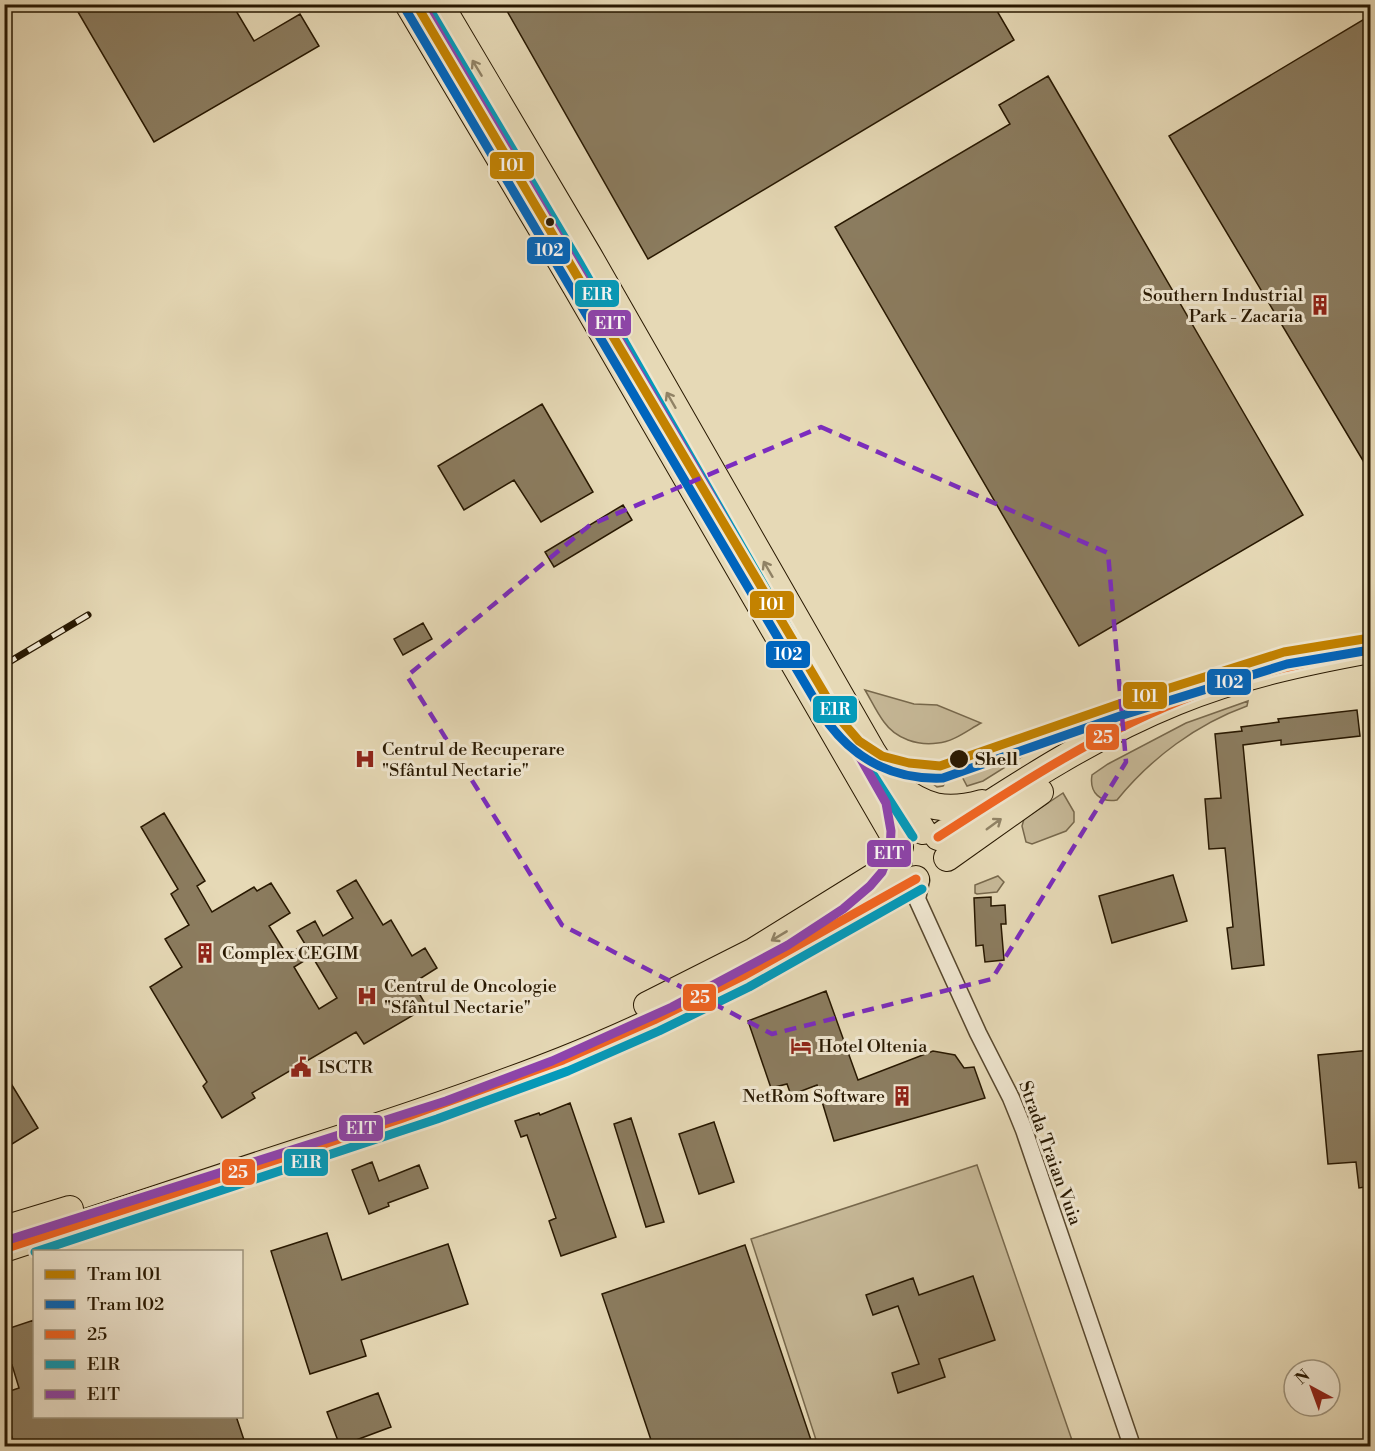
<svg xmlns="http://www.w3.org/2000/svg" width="1375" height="1451" font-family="'Libre Bodoni',serif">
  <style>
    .green { fill: #c6b897; stroke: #77684c; stroke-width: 1.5 }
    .building { fill: #8b7c5f; stroke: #281801; stroke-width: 1.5; fill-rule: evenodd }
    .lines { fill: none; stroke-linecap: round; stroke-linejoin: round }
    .minor-casing { stroke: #58482e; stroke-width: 19 }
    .primary-casing { stroke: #281801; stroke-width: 28 }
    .minor { stroke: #efe6d0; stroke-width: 16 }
    .primary { stroke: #e6d9b6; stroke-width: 26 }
    .rail-casing { stroke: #281801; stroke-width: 7 }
    .rail { stroke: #efe6d0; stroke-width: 4.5; stroke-dasharray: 14; stroke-linecap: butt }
    .bus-1-casing { stroke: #efe6d0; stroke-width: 14 }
    .bus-2-casing { stroke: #efe6d0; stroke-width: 14 }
    .bus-3-casing { stroke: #efe6d0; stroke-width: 14 }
    .bus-1 { stroke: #f26522; stroke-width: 9 }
    .bus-2 { stroke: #049aba; stroke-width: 9 }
    .bus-3 { stroke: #8e44ad; stroke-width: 9 }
    .tram-1-casing { stroke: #efe6d0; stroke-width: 14 }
    .tram-2-casing { stroke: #efe6d0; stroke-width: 14 }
    .tram-1 { stroke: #c38200; stroke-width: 9 }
    .tram-2 { stroke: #0065bd; stroke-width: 9 }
    .oneway { stroke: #908265 }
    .marked { fill: none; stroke: #7b2cbf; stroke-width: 4.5; stroke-dasharray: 12 8; stroke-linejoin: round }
    .bus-dot { fill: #281801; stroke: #efe6d0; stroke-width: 2 }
    .labels { text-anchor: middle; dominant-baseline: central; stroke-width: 6; stroke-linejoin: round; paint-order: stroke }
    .poi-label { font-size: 18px; fill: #281801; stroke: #efe6d0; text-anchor: start }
    .stop-label { font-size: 18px; font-weight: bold; fill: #281801; stroke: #efe6d0; text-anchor: start }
    .street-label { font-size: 18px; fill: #281801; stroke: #efe6d0 }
    .line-badge { stroke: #efe6d0; stroke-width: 2 }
    .badge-label { font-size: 16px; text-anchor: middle; font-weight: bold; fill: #fff }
  </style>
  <rect width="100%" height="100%" fill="#e6d9b6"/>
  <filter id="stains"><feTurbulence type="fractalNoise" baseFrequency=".00333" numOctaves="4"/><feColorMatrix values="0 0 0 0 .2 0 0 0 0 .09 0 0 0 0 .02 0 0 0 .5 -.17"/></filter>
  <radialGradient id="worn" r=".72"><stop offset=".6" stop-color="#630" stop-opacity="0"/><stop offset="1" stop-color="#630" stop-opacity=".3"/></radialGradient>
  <path class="green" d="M865,690L914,704L937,705L981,723C968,730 953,742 938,743C918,746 896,739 884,722C877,713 871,700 865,690Z
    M1248,701L1247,706C1197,724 1151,758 1117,800C1101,803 1089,793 1092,775L1108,764L1186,723Z
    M1033,742L1034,749L983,781L967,786L958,769Z
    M945,772V783L943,786L937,787L919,773Z
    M1063,793L1074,812V822L1066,831L1032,844L1026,842L1022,826L1024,819Z
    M998,876L1004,882L997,892L977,894L975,893V885Z
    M977,1165L1074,1446H818L751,1239Z"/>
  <path class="building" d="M91,4H232L254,41L300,14L319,46L154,142L78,12Z
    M503,4H993L1014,40L648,259Z
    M1371,15V474L1169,136Z
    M1048,76L1303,515L1079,646L835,227L1010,124L999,105Z
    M542,404L593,492L541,522L514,480L464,510L438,466Z
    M623,505L632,520L554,567L545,552Z
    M423,623L432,639L403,655L394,639Z
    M1357,710L1360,736L1281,745V740L1243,745L1264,965L1232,969L1227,928L1233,927L1225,848L1209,849L1205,799L1221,798L1215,734L1242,731L1241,727L1279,722L1278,719Z
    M164,813L205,881L197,886L212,912L254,887L257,891L271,883L290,913L269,926L287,955L305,944L297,931L315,921L323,936L353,918L337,891L356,880L383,925L391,920L412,956L425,948L437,968L413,983L427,1007L364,1044L356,1032L252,1093L255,1098L222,1118L203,1086L207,1082L150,987L182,967L165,939L189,925L171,894L178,889L141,827ZM312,956L337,998L319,1009L294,967Z
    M1173,875L1187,921L1112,943L1099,896Z
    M991,897V906L1005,905L1006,924H1001L1004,960L985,962L983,945L976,946L974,898Z
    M826,991L858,1080L933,1051L955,1055L964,1068L974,1067L985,1098L834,1141L817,1085L791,1095L787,1084L771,1088L748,1021Z
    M1371,1050V1186L1359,1188L1356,1162L1328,1164L1318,1055Z
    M4,1072L38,1128L4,1149Z
    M570,1103L616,1237L561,1256L549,1221L556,1218L527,1135L521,1137L515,1121L539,1113L540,1115Z
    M631,1118L664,1222L646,1227L614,1124Z
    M714,1122L734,1182L699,1194L679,1134Z
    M372,1162L379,1181L419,1165L428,1188L388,1203L389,1206L369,1214L352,1170Z
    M327,1233L342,1280L448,1244L468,1304L361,1340L366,1356L310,1374L271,1251Z
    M745,1245L813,1446H653L602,1294Z
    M973,1276L995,1340L939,1359L945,1377L898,1393L892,1373L919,1364L898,1306L873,1315L866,1295L913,1278L919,1295Z
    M34,1320V1416H236L246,1446H15L4,1414V1393L19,1388L12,1365L4,1367V1330Z
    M378,1393L391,1427L340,1446L327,1412Z"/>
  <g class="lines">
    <g class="minor-casing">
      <path id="minor" d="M921,880L917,899L978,1033L1011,1098L1024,1130L1132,1446"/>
    </g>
    <g class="primary-casing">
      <path id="primary" d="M408,4L576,287L900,847
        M440,4L589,256L872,751L923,831
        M896,785C925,808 946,813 982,803
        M938,837C1015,787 1092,736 1176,702C1239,676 1305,662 1370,650
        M947,858L1040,792
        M647,1005L754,951L899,861
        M4,1229L70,1209
        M4,1249C103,1216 202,1184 301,1151C389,1123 477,1094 563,1060C687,1011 802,946 916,879"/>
    </g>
    <use href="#minor" class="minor"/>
    <use href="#primary" class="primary"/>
    <g class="rail-casing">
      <path id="rail" d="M4,665L88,615"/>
    </g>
    <use href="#rail" class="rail"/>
    <g class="bus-1-casing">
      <path id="bus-1" d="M938,837C1021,783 1104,729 1197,694C1253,673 1312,661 1370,650
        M4,1249L400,1119L563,1060L654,1020L743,976L916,879"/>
    </g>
    <g class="bus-2-casing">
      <path id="bus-2" d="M430,10L579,262L862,757L913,837
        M35,1252L437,1119L568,1071L659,1031L749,987L922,889"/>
    </g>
    <g class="bus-3-casing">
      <path id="bus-3" d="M8,1240L446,1101L552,1061L672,1007L788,945L843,909L870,886L882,872L890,851L891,831L886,803L705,485L422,4"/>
    </g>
    <use href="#bus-1" class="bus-1"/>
    <use href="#bus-2" class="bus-2"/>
    <use href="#bus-3" class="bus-3"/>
    <g class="tram-1-casing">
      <path id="tram-1" d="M416,4L839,718L859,741L882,756L909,763L940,766L1119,704L1284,652L1370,638"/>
    </g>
    <g class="tram-2-casing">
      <path id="tram-2" d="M406,10L829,724C857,761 896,780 943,778L1123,715L1287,664L1370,650"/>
    </g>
    <use href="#tram-1" class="tram-1"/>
    <use href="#tram-2" class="tram-2"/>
  </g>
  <defs><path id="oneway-shaft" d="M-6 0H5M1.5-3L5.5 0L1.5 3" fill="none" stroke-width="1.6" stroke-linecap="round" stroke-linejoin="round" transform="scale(1.5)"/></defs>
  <g class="oneway">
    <use href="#oneway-shaft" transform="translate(477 68) rotate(-121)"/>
    <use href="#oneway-shaft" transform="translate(671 400) rotate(-120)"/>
    <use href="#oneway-shaft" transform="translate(768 569) rotate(-120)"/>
    <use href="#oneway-shaft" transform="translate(994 824) rotate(-36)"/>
    <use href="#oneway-shaft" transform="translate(779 936) rotate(149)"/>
  </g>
  <path class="marked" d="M821,427L1108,553L1126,762L992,979L772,1034L562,925L407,676L590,525Z"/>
  <defs>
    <g id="building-bare" transform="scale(1.62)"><path d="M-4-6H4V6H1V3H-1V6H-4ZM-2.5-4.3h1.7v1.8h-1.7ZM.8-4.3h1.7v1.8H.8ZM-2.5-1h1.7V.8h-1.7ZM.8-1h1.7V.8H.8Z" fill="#8f2418" stroke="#efe6d0" stroke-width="2.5" paint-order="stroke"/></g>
    <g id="hospital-bare" transform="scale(1.62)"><path d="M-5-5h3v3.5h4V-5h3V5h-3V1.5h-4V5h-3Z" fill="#8f2418" stroke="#efe6d0" stroke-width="2.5" paint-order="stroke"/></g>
    <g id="hotel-bare" transform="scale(1.62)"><path d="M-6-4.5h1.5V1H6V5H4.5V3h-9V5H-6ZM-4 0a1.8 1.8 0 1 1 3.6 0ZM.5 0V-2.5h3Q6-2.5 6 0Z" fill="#8f2418" stroke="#efe6d0" stroke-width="2.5" paint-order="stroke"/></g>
    <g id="civic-bare" transform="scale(1.62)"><path d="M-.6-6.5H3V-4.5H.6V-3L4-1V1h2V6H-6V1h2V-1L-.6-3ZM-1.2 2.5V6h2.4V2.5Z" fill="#8f2418" stroke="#efe6d0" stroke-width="2.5" paint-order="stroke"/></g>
  </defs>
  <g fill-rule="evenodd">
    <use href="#building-bare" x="1320" y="305"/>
    <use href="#hospital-bare" x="365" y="759"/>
    <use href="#building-bare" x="205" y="953"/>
    <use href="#hospital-bare" x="367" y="996"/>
    <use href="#hotel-bare" x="801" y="1046"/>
    <use href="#civic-bare" x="301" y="1067"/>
    <use href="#building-bare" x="902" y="1096"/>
  </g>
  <g class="bus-dot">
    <circle cx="550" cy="222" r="5"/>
    <circle cx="959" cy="759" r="10"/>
  </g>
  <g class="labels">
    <g class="poi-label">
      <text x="1303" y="295" text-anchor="end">Southern Industrial<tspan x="1303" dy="21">Park - Zacaria</tspan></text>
      <text x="382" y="749">Centrul de Recuperare<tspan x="382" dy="21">"Sfântul Nectarie"</tspan></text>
      <text x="222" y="953">Complex CEGIM</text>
      <text x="384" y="986">Centrul de Oncologie<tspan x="384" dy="21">"Sfântul Nectarie"</tspan></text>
      <text x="818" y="1046">Hotel Oltenia</text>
      <text x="318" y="1067">ISCTR</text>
      <text x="885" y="1096" text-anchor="end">NetRom Software</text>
    </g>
    <g class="stop-label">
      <text x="975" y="759">Shell</text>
    </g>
    <g class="street-label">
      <text transform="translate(1050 1153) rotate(70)">Strada Traian Vuia</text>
    </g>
  </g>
  <g class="line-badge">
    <rect x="489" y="151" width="46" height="29" rx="6" fill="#c38200"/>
    <rect x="526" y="236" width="45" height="29" rx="6" fill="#0065bd"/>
    <rect x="574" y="279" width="46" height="29" rx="6" fill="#049aba"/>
    <rect x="587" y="309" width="45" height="28" rx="6" fill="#8e44ad"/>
    <rect x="749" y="590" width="46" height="29" rx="6" fill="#c38200"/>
    <rect x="765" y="640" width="46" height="29" rx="6" fill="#0065bd"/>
    <rect x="1206" y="668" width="46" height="28" rx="6" fill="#0065bd"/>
    <rect x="1122" y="681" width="46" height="29" rx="6" fill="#c38200"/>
    <rect x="812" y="695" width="46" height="29" rx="6" fill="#049aba"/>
    <rect x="1085" y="723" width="35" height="28" rx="6" fill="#f26522"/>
    <rect x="866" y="839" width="46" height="29" rx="6" fill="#8e44ad"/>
    <rect x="682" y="983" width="35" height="29" rx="6" fill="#f26522"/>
    <rect x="338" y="1114" width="46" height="28" rx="6" fill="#8e44ad"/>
    <rect x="283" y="1148" width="46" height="29" rx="6" fill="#049aba"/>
    <rect x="221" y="1158" width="35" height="28" rx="6" fill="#f26522"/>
  </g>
  <g class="badge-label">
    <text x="512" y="171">101</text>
    <text x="549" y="256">102</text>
    <text x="597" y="300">E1R</text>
    <text x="610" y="329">E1T</text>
    <text x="772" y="610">101</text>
    <text x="788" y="660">102</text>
    <text x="1229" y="688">102</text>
    <text x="1145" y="702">101</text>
    <text x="835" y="715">E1R</text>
    <text x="1103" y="743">25</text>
    <text x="889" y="859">E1T</text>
    <text x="700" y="1003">25</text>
    <text x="361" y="1134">E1T</text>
    <text x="306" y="1168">E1R</text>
    <text x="238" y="1178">25</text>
  </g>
  <rect width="1375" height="1451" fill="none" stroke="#e6d9b6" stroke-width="24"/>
  <rect x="6" y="6" width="1363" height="1439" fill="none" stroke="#281801" stroke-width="3"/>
  <rect x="12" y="12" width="1351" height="1427" fill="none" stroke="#281801" stroke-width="1.5"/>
  <rect x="33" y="1250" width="210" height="168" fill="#efe6d0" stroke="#9f947d" stroke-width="1.5"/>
  <rect x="45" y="1270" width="30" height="9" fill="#c38200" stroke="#9f947d" stroke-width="1.5"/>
  <text x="87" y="1280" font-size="18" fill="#281801">Tram 101</text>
  <rect x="45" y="1300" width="30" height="9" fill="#0065bd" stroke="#9f947d" stroke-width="1.5"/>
  <text x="87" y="1310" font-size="18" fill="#281801">Tram 102</text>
  <rect x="45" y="1330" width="30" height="9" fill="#f26522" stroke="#9f947d" stroke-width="1.5"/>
  <text x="87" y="1340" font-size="18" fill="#281801">25</text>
  <rect x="45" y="1360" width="30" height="9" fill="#049aba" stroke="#9f947d" stroke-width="1.5"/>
  <text x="87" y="1370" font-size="18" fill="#281801">E1R</text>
  <rect x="45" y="1390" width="30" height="9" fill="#8e44ad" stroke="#9f947d" stroke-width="1.5"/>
  <text x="87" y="1400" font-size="18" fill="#281801">E1T</text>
  <g transform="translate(1312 1388) rotate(319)"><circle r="28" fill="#efe6d0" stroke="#9f947d" stroke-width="1.5"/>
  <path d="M0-4.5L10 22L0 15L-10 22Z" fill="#8f2418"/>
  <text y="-9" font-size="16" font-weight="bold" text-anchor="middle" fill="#281801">N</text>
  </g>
  <rect width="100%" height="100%" filter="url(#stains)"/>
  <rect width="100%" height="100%" fill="url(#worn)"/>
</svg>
